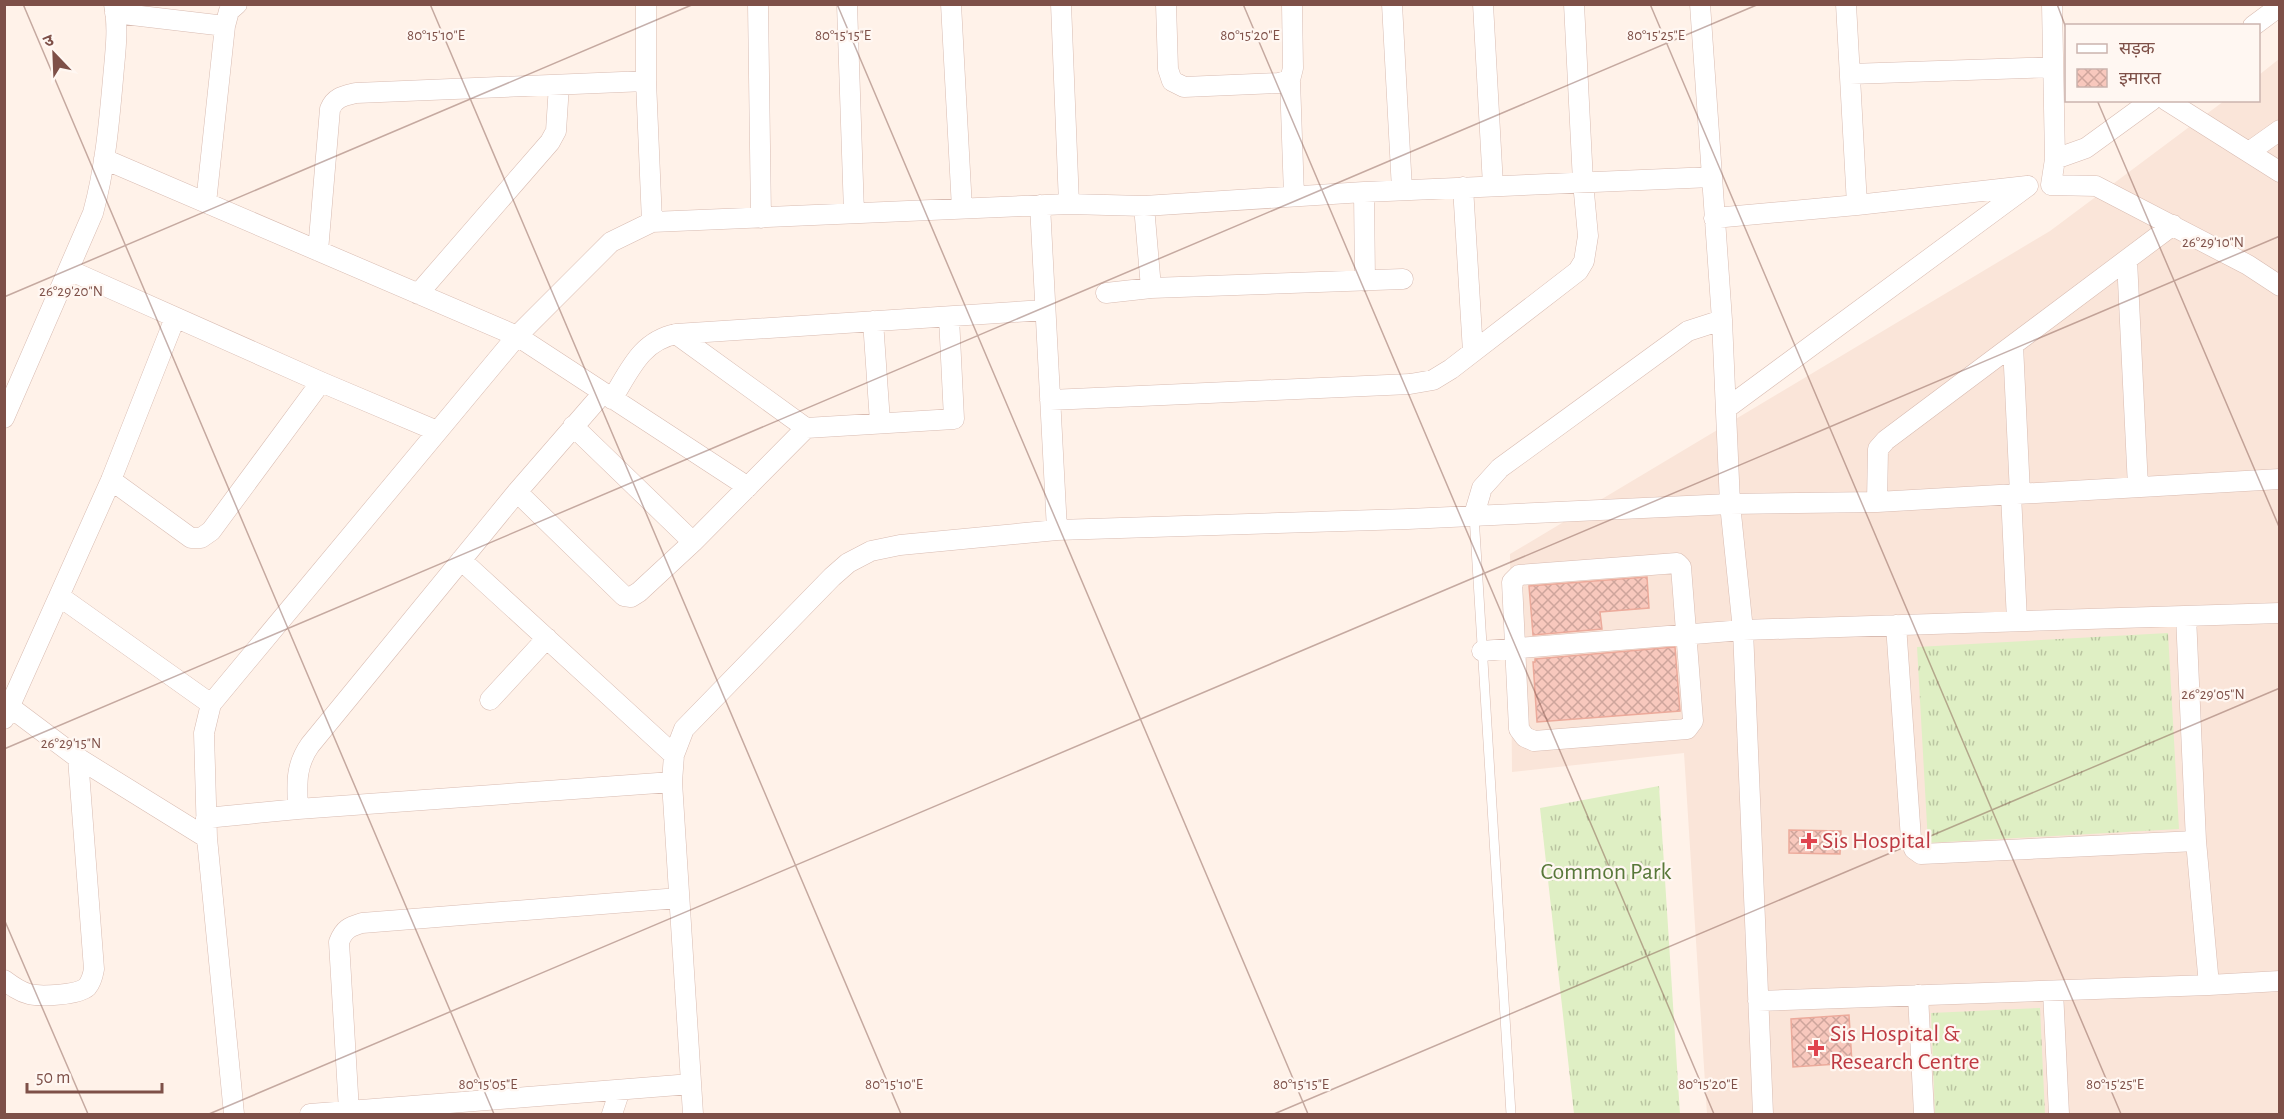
<svg xmlns="http://www.w3.org/2000/svg" width="2284" height="1119" font-family="'Alegreya Sans','Noto Sans Devanagari',sans-serif">
  <style>
    .residential { fill: #fae5d9 }
    .grass { fill: url(#grass-tufts) }
    .building { fill: url(#building-cross-hatch); stroke: #ecaa9b; stroke-width: 1.5 }
    .lines { fill: none; stroke-linecap: round; stroke-linejoin: round }
    .lane-casing { stroke: #d8bbb1; stroke-width: 10 }
    .street-casing { stroke: #d8bbb1; stroke-width: 21 }
    .lane { stroke: #fff; stroke-width: 9 }
    .street { stroke: #fff; stroke-width: 20 }
    .ticks { fill: none; stroke: #7e5048; stroke-width: 1.5; stroke-opacity: 0.45 }
    .health-dot { fill: #e0444e; stroke: #fff7f2; stroke-width: 2 }
    .labels { text-anchor: middle; dominant-baseline: central; stroke-width: 4.5; stroke-linejoin: round; paint-order: stroke }
    .health-label { font-size: 24px; fill: #be3a42; stroke: #fff7f2; text-anchor: start }
    .park-label { font-size: 24px; fill: #587839; stroke: #fff7f2 }
    .ticks-label { font-size: 15px; text-anchor: middle; fill: #7e5048; stroke: #fff7f2; stroke-width: 4.5; stroke-linejoin: round; paint-order: stroke }
  </style>
  <defs>
    <pattern id="grass-tufts" width="24" height="20" patternUnits="userSpaceOnUse" patternTransform="scale(1.5)"><rect width="24" height="20" fill="#dfefc4"/><path d="M3 7l-1-3M5 7V3M7 7l1-3M15 17l-1-3M17 17v-4M19 17l1-3" fill="none" stroke="#bac4a1"/></pattern>
    <pattern id="building-cross-hatch" width="8" height="8" patternUnits="userSpaceOnUse" patternTransform="scale(1.5)"><rect width="8" height="8" fill="#f8c8bd"/><path d="M0 0l8 8M0 8l8-8" fill="none" stroke="#cea59c"/></pattern>
  </defs>
  <rect width="100%" height="100%" fill="#fff2e9"/>
  <path class="residential" d="M2279,59V1114H1707L1684,753L1512,772L1510,554L2050,231L2224,101L2258,100L2259,75Z"/>
  <path class="grass" d="M2168,633L2179,829L1928,843L1917,647Z
    M1659,786L1680,1114H1574L1540,808Z
    M2040,1008L2045,1114H1935L1931,1013Z"/>
  <path class="building" d="M1647,577L1649,608L1600,612L1602,629L1533,635L1529,586Z
    M1675,647L1680,711L1537,722L1533,662H1535V659Z
    M1789,830L1841,831L1840,854L1789,853Z
    M1849,1015L1852,1063L1793,1067L1791,1019Z"/>
  <g class="lines">
    <g class="lane-casing">
      <path id="lane" d="M1474,515L1511,1114"/>
    </g>
    <g class="street-casing">
      <path id="street" d="M646,4V81L652,222
        M758,4L761,218
        M847,4L854,213
        M951,4L962,209
        M1061,4L1069,204
        M1166,4L1168,69L1172,81L1184,87L1279,83L1290,80
        M1292,4L1293,68L1290,80L1294,196
        M1392,4L1402,190
        M1483,4L1493,186
        M1700,4L1722,320L1730,504L1743,630L1763,1114
        M2052,4L2055,159L2051,185L2096,186L2248,265L2280,286
        M115,13L225,26
        M2253,26L2280,6
        M1850,74L2053,67
        M2166,100L2280,172
        M2249,152L2280,130
        M104,159L517,336L748,487
        M2055,159L2086,148L2152,100
        M1463,187L1473,352
        M1364,192L1365,281
        M206,203L225,26L229,11L237,4
        M1040,205L1057,530
        M1857,205L2027,186
        M1144,206L1151,288
        M1714,218L1857,205L1846,4
        M318,251L330,109C335,97 344,96 356,93L646,81
        M2127,260L2138,487
        M69,270L321,382L437,431
        M1106,293L1151,288L1403,279
        M418,294L550,142L556,131L559,85
        M949,317L954,419L806,428L676,334L1045,310
        M873,321L880,422
        M2013,345L2020,494
        M612,399C630,370 641,341 676,334
        M1050,400L1410,384L1433,380L1451,369L1578,271L1584,261L1588,236L1583,182L1574,4
        M1727,408L2028,186
        M4,418L93,213C105,169 109,124 113,79C115,54 119,29 114,4
        M573,426L693,542
        M111,480L191,538H201L211,531L321,382
        M517,492L624,596L631,597L639,592L693,542L806,428
        M2011,494L2017,621
        M1877,502L1878,449L1886,440L2173,225
        M1474,515L1482,488L1500,468L1688,331L1722,320
        M461,560L674,755
        M1677,563L1681,567L1693,721L1687,729L1534,741L1525,737L1519,729L1512,582L1519,575Z
        M59,596L211,704
        M1896,625L1911,839L1914,849L1921,854L2196,841L2186,616
        M1482,651L1743,630L2280,613
        M490,700L547,638
        M10,707L78,758L207,838
        M4,719L111,480L175,318
        M298,809C297,785 295,766 310,745L517,492L603,393
        M206,818L298,809L672,782
        M2196,841L2209,985
        M4,980C12,986 20,992 29,994C41,997 78,995 87,987C91,982 93,975 94,969L78,758
        M2053,991L2059,1114
        M1918,995L1924,1114
        M1758,1001L2209,985L2280,981
        M349,1111L339,942C344,929 349,927 362,923L679,898
        M234,1114L207,838L204,733L211,704L517,336L611,242L652,222L1069,204L1144,206L1364,192L1712,177
        M310,1114L691,1084
        M612,1114L620,1090
        M693,1114L672,782L674,755L684,729L832,577L848,563L871,551L900,545L1057,530L1408,519L1730,504L1877,502L2280,479"/>
    </g>
    <use href="#lane" class="lane"/>
    <use href="#street" class="street"/>
  </g>
  <path class="ticks" d="M23,4L494,1114M430,4L901,1114M837,4L1308,1114M1243,4L1714,1114M1650,4L2121,1114M2057,4L2066,28M2097,100L2280,529M4,297L694,4M4,749L1759,4M4,919L88,1114M209,1114L2280,236M1274,1114L2280,688"/>
  <g class="health-dot">
    <path d="M1806 832h6v6h6v6h-6v6h-6v-6h-6v-6h6z"/>
    <path d="M1813 1039h6v6h6v6h-6v6h-6v-6h-6v-6h6z"/>
  </g>
  <g class="labels">
    <g class="health-label">
      <text x="1822" y="841">Sis Hospital</text>
      <text x="1830" y="1034">Sis Hospital &amp;<tspan x="1830" dy="28">Research Centre</tspan></text>
    </g>
    <g class="park-label">
      <text x="1606" y="872">Common Park</text>
    </g>
  </g>
  <g class="ticks-label">
    <text x="436" y="40">80°15'10"E</text>
    <text x="843" y="40">80°15'15"E</text>
    <text x="1250" y="40">80°15'20"E</text>
    <text x="1656" y="40">80°15'25"E</text>
    <text x="2213" y="247">26°29'10"N</text>
    <text x="71" y="296">26°29'20"N</text>
    <text x="2213" y="699">26°29'05"N</text>
    <text x="71" y="748">26°29'15"N</text>
    <text x="488" y="1089">80°15'05"E</text>
    <text x="894" y="1089">80°15'10"E</text>
    <text x="1301" y="1089">80°15'15"E</text>
    <text x="1708" y="1089">80°15'20"E</text>
    <text x="2115" y="1089">80°15'25"E</text>
  </g>
  <rect width="2284" height="1119" fill="none" stroke="#7e5048" stroke-width="12"/>
  <rect x="2065" y="24" width="195" height="78" fill="#fff7f2" stroke="#cbb4ae" stroke-width="1.5"/>
  <rect x="2077" y="44" width="30" height="9" fill="#ffffff" stroke="#cbb4ae" stroke-width="1.5"/>
  <text x="2119" y="54" font-size="18" fill="#7e5048">सड़क</text>
  <rect x="2077" y="69" width="30" height="18" fill="url(#building-cross-hatch)" stroke="#cbb4ae" stroke-width="1.5"/>
  <text x="2119" y="84" font-size="18" fill="#7e5048">इमारत</text>
  <g transform="translate(54 54) rotate(337)" stroke="#fff7f2" stroke-width="4.5" paint-order="stroke">
  <path d="M0-4.5L10 22L0 15L-10 22Z" fill="#7e5048"/>
  <text y="-9" font-size="16" font-weight="bold" text-anchor="middle" fill="#7e5048">उ</text>
  </g>
  <path d="M27 1083v9h135v-9" fill="none" stroke="#7e5048" stroke-width="3"/>
  <text x="36" y="1083" font-size="18" fill="#7e5048" stroke="#fff7f2" stroke-width="4.5" paint-order="stroke">50 m</text>
</svg>
